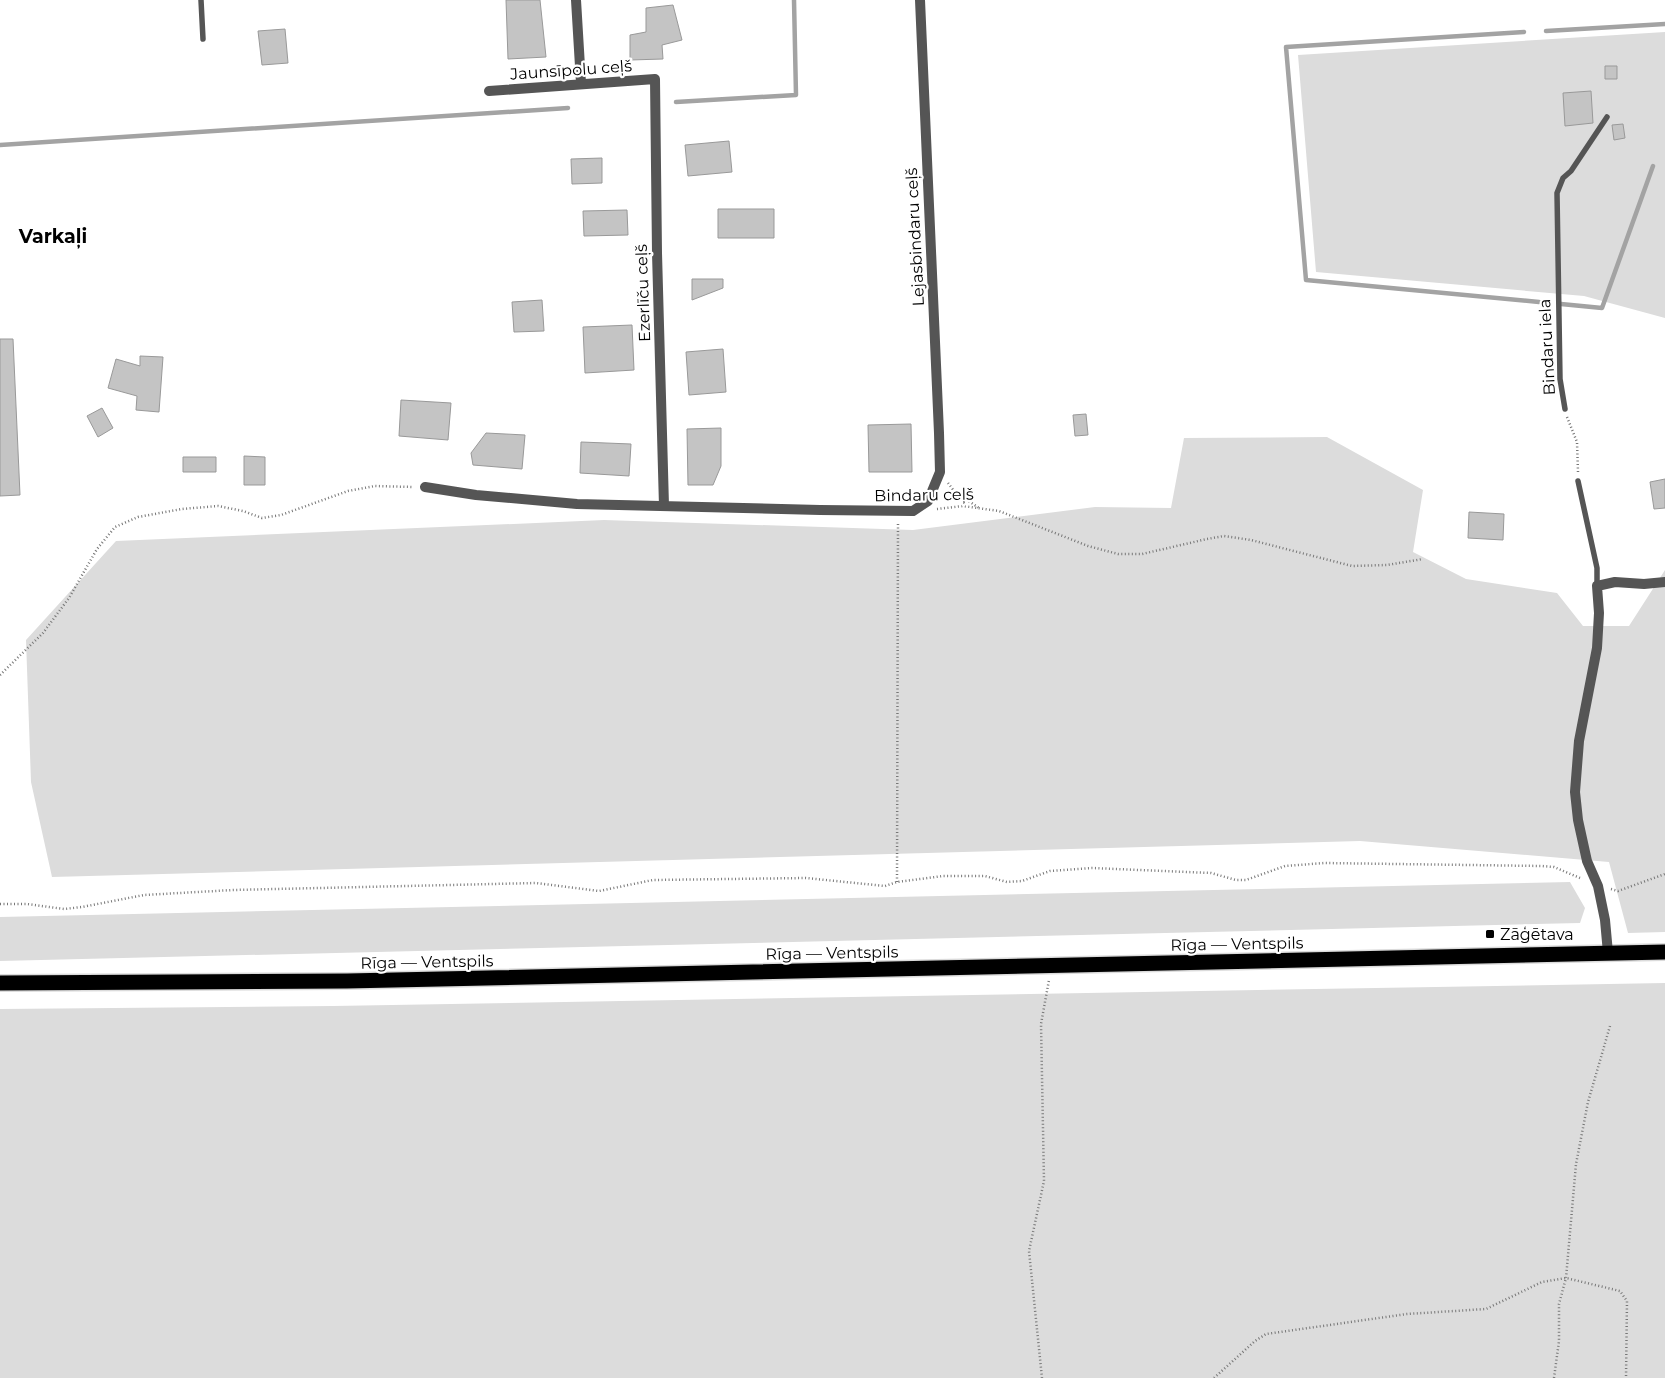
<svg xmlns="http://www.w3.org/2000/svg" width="1665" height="1378" font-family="Montserrat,sans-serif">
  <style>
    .green { fill: #dcdcdc }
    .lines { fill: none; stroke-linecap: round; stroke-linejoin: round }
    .stream { stroke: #a3a3a3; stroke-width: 4.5 }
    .building { fill: #c4c4c4; stroke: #999 }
    .highway-casing { stroke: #dbdbdb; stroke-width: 18 }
    .path { stroke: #777; stroke-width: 2.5; stroke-dasharray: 1 2.5; stroke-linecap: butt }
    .lane { stroke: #555; stroke-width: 5.5 }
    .street { stroke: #555; stroke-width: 10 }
    .highway { stroke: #000; stroke-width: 15 }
    .poi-dot { fill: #000; stroke: #fff; stroke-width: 2 }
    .labels { text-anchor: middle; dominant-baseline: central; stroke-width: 4.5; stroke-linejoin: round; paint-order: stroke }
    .street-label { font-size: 16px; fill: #000; stroke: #fff }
    .poi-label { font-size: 16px; fill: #000; stroke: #fff; text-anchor: start }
    .quarter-label { font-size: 19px; font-weight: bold; fill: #000; stroke: #fff }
  </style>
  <rect width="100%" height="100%" fill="#fff"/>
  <path class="green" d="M1665,32V318L1584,296L1316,272L1298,55Z
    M1327,437L1423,490L1413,552L1466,579L1557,593L1583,626H1629L1665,570V932L1628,933L1609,862L1360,841L52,877L31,782L26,640L116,541L604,520L913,530L1095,507L1171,508L1184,438Z
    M1570,882L1585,908L1580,923L0,961V917Z
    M1665,983V1378H0V1009L333,1006Z"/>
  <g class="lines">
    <path class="stream" d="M1546,31L1665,24
      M1524,32L1286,47L1306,280L1539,302
      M676,102L796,95L794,0
      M0,145L568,108
      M1561,304L1602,308L1653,166"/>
  </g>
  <path class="building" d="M506,0H540L546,57L508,59Z
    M673,5L682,40L662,45L663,59L630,60V35L646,32V8Z
    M285,29L288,63L262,65L258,31Z
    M1605,66H1617V79H1605Z
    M1591,91L1593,123L1565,126L1563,93Z
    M1623,124L1625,138L1614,140L1612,125Z
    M729,141L732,172L688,176L685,145Z
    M602,158V183L572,184L571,159Z
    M718,209H774V238H718Z
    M627,210L628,235L584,236L583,211Z
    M692,279H723V288L692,300Z
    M542,300L544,331L514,332L512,302Z
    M632,325L634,370L585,373L583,327Z
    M0,339H13L20,495L0,496Z
    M723,349L726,392L689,395L686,352Z
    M140,356L163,357L159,412L136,410L137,396L108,388L116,359L140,366Z
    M401,400L451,403L448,440L399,436Z
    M102,408L113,428L98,437L87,416Z
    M1086,414L1088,435L1075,436L1073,415Z
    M911,424L912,472H869L868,425Z
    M721,428V466L713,485H688L687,429Z
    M486,433L525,435L522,469L473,465L471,453Z
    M581,442L631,444L629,476L580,473Z
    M244,456L265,457V485H244Z
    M183,457H216V472H183Z
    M1665,479V508L1654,509L1650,482Z
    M1469,512L1504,514L1503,540L1468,538Z"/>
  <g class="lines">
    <g class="highway-casing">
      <path id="highway" d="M0,983L347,981L1665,952"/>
    </g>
    <path class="path" d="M1567,417L1577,442L1578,472
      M948,483L954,491L979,508
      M937,509L963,506L999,511L1088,546L1118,554H1142L1207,539L1224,536L1251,540L1352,566L1387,565L1423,559
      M0,675L43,633L69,598L97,549L115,527L138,517L182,509L218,506L243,511L262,518L281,515L348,491L375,486L413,487
      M897,882L898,523
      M1611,889L1618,891L1665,874
      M0,904H27L64,909L82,907L144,895L233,890L536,883L599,891L653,880L806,878L885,886L897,882L943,876H985L1007,882L1022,881L1050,871L1092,868L1211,873L1236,880H1246L1285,866L1324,863L1542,866L1554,867L1580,878
      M1042,1378L1029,1251L1044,1181L1041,1024L1049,980
      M1214,1378L1255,1341L1266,1334L1407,1314L1486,1309L1542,1282L1566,1278L1620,1291L1627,1301L1626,1378
      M1554,1378L1559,1341V1304L1566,1278L1576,1164L1588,1102L1610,1026"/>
    <path class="lane" d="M201,0L203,39
      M1565,409L1560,379L1557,193L1563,178L1571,171L1607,117
      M1578,481L1597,568V586"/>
    <path class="street" d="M576,0L581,83
      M489,91L655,79L657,253L664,506
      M425,487L476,495L577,504L820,510L913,511L928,501L940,472L939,433L920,0
      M1608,953L1605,920L1598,886L1587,861L1578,820L1575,792L1579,741L1597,648L1599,613L1597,586L1615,582L1644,584L1665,582"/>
    <use href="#highway" class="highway"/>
  </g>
  <rect class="poi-dot" x="1485" y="929" width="10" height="10" rx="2.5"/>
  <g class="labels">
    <g class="street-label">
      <text transform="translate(571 70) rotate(-4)">Jaunsīpolu ceļš</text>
      <text transform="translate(915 237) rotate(-93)">Lejasbindaru ceļš</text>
      <text transform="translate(643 293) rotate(-92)">Ezerlīču ceļš</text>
      <text transform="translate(1547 347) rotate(-93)">Bindaru iela</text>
      <text transform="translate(924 495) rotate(-1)">Bindaru ceļš</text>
      <text transform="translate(1237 944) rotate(-1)">Rīga — Ventspils</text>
      <text transform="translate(832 953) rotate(-1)">Rīga — Ventspils</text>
      <text transform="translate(427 962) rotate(-1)">Rīga — Ventspils</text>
    </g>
    <g class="poi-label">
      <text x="1500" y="934">Zāģētava</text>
    </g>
    <g class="quarter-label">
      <text x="53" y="236">Varkaļi</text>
    </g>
  </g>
</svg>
